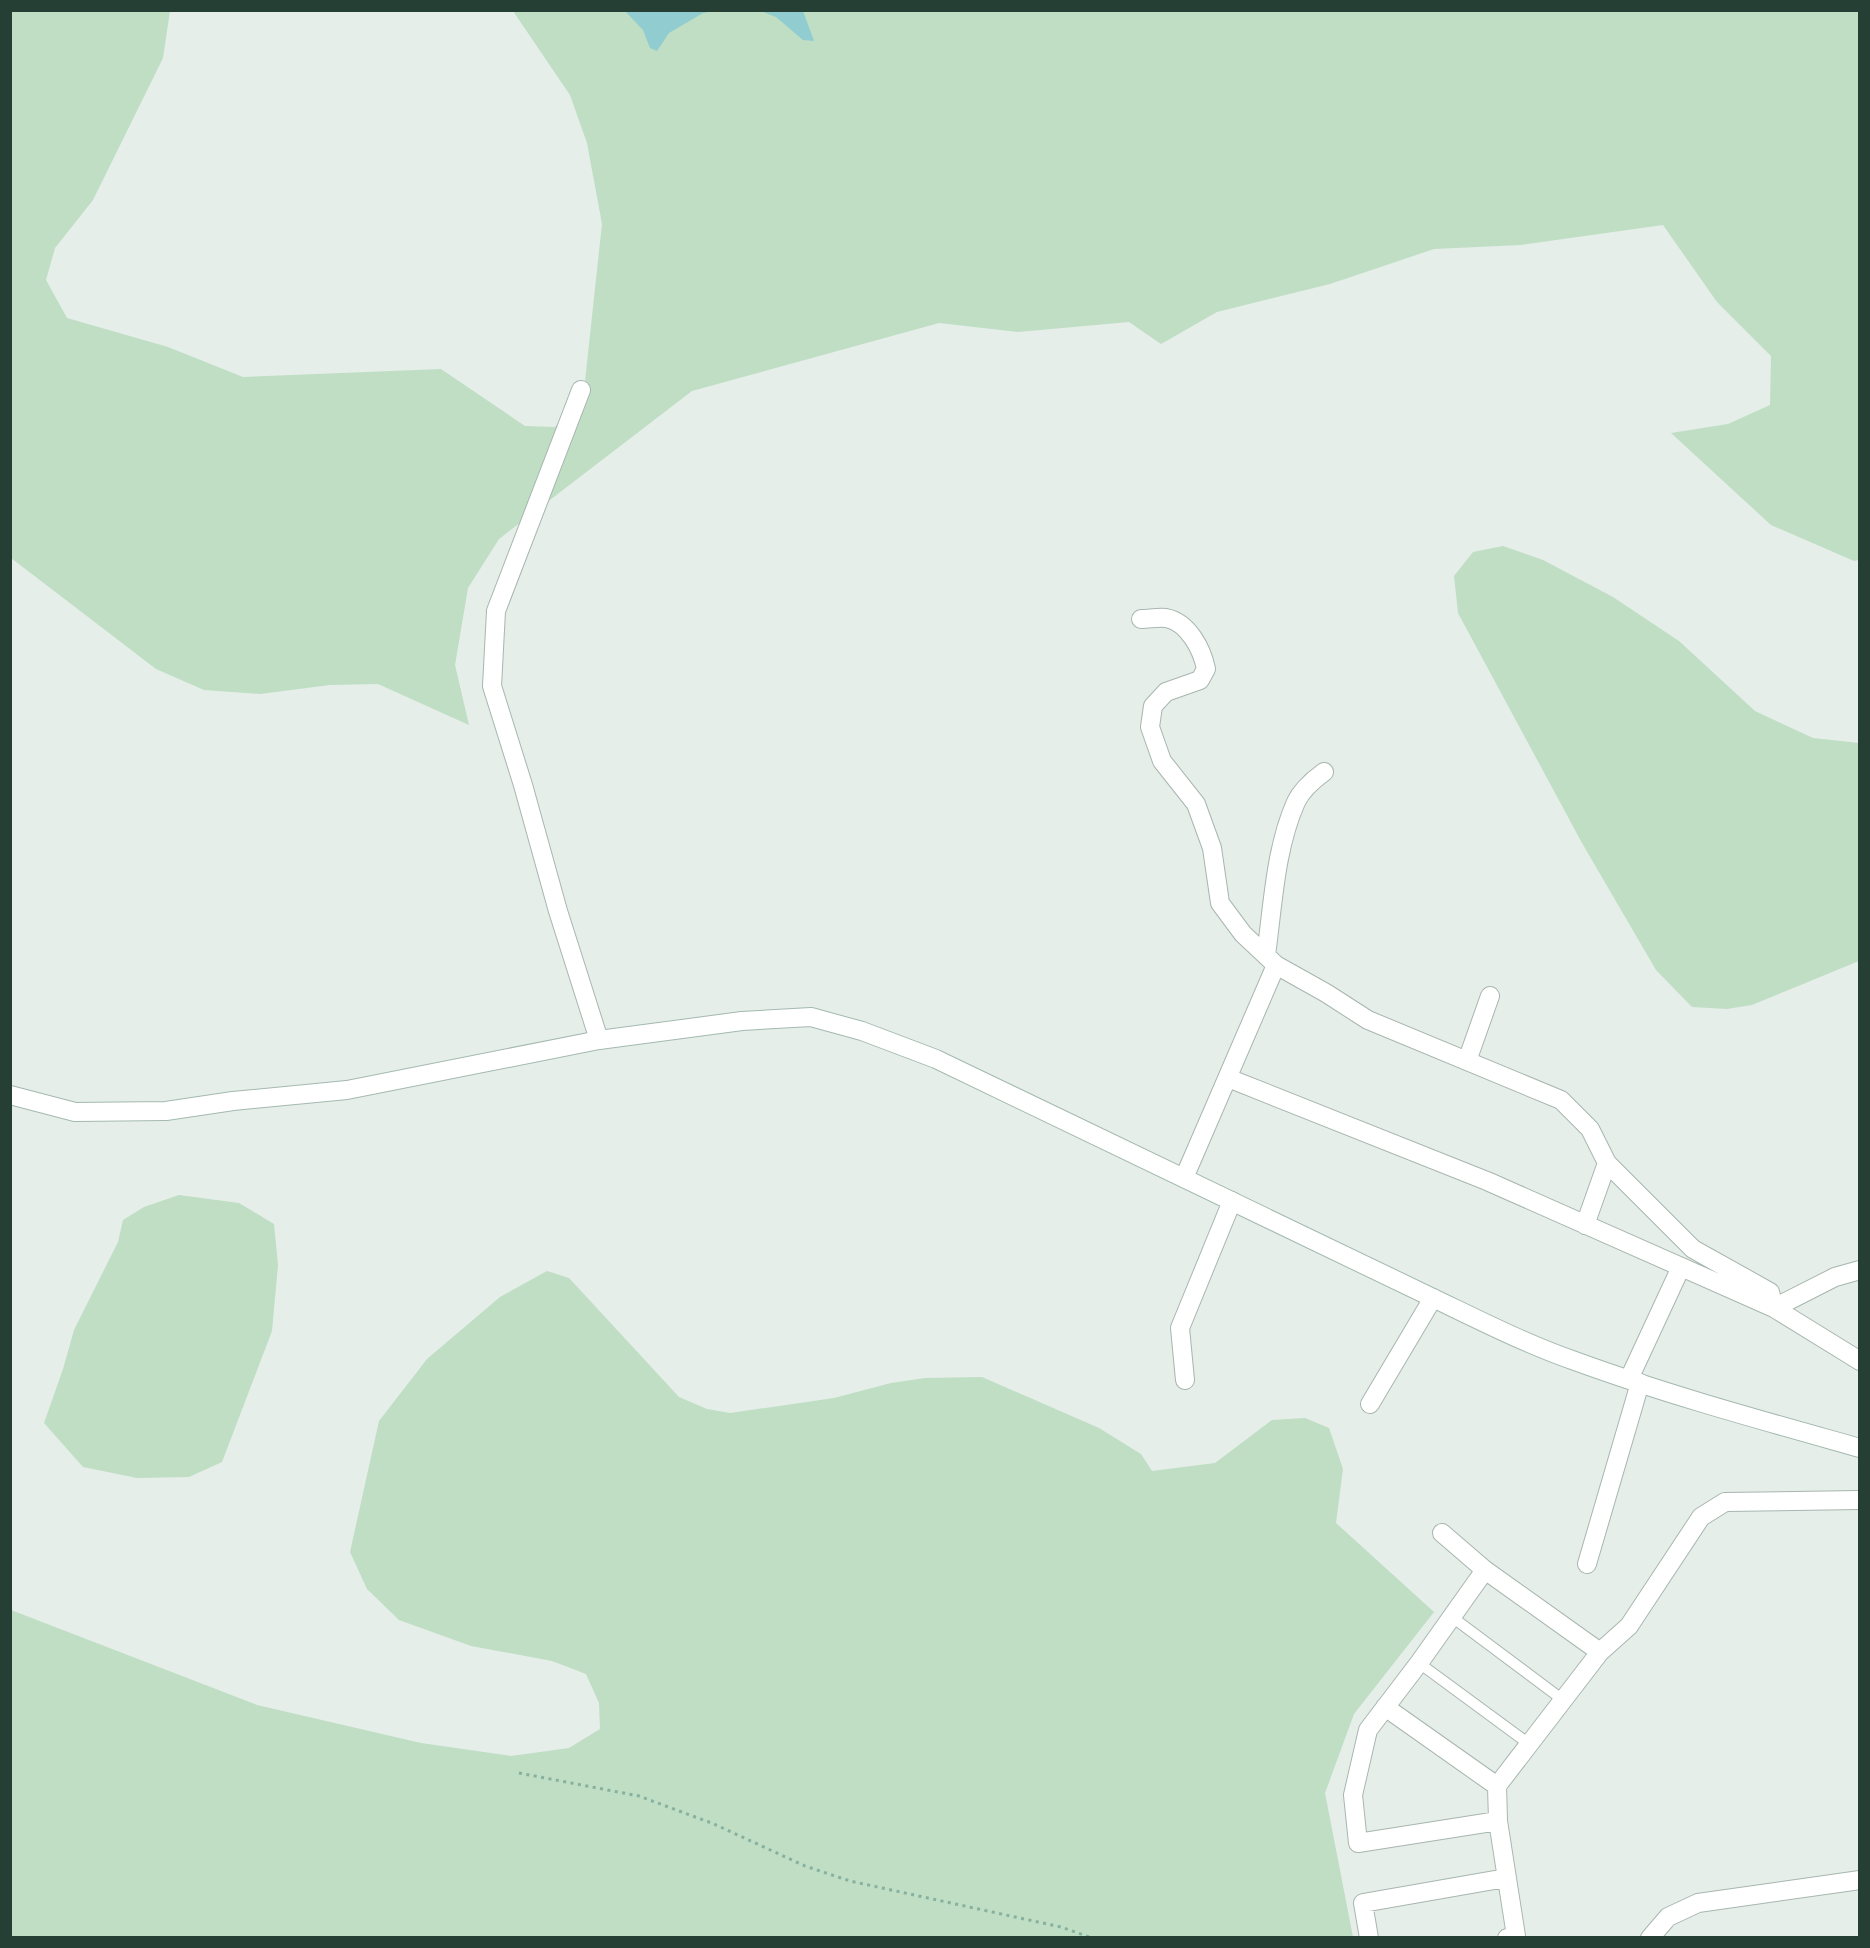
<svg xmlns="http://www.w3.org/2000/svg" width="1870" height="1948" font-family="'Varela Round',sans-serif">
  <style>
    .green { fill: #bfdec4 }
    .water { fill: #90ccd0 }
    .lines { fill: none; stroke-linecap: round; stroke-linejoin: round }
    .lane-casing { stroke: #a8b6af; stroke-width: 12 }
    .street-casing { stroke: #a8b6af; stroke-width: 20 }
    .secondary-casing { stroke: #a4b9b0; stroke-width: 20 }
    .path { stroke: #87b09f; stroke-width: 3; stroke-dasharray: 3 4.5; stroke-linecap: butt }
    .lane { stroke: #fff; stroke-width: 10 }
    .street { stroke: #fff; stroke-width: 18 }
    .secondary { stroke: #fff; stroke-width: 18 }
  </style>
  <rect width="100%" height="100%" fill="#e5eee9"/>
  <path class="green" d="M11,11H170L163,58L93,200L55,248L46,280L67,318L168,347L243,377L441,369L525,426L555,427L579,402L585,381L602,224L587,143L570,95L513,11H1859V560L1854,561L1771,525L1671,433L1728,424L1770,405L1771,356L1717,302L1663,225L1521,245L1434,249L1330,284L1217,312L1161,344L1129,322L1018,332L939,323L692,391L499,539L468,588L455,665L469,725L378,684L330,685L260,694L204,690L156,669L11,558Z
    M1503,546L1543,560L1613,597L1679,641L1755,711L1813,738L1859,743V961L1752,1005L1727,1009L1692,1007L1656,970L1582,843L1458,613L1454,576L1473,552Z
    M179,1195L239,1203L274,1224L278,1265L272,1331L222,1462L189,1477L137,1478L83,1467L44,1423L63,1369L74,1330L118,1242L123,1220L144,1207Z
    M547,1271L569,1278L679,1397L707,1409L730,1413L834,1398L891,1383L925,1378L982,1377L1099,1428L1141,1454L1152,1471L1215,1463L1272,1420L1305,1418L1329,1428L1343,1469L1336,1523L1434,1612L1354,1714L1325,1793L1353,1937H11V1610L257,1705L421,1743L511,1756L569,1748L600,1729L599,1703L586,1674L552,1661L471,1646L399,1620L367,1589L350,1552L379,1421L427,1359L500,1297Z"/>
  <path class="water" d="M625,11H715L703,13L669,33L657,51L650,48L643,30Z
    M761,11H803L814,41L803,40L776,17Z"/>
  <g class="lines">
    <g class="lane-casing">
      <path id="lane" d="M1452,1617L1563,1700
        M1419,1663L1529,1744"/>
    </g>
    <g class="street-casing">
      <path id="street" d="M581,390L496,611L492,686L523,785L558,911L599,1040
        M1141,619C1149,619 1158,617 1166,618C1188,622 1202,649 1206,669L1200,680L1166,692L1153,706L1150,727L1162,761L1196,804L1212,848L1220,903L1243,934L1276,965L1326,993L1368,1020L1561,1100L1590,1129L1607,1163L1693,1249L1770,1292L1774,1308
        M1266,955C1273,905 1275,849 1296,802C1302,789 1313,780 1324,772
        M1467,1061L1490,996
        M1228,1078L1487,1181L1774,1308L1860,1361
        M1184,1178L1276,965
        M1585,1225L1607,1163
        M1774,1308L1835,1277L1860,1270
        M1629,1379L1681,1267
        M1185,1380L1180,1328L1232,1201
        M1370,1404L1433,1298
        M1442,1533L1485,1570L1600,1652
        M1587,1564L1640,1383
        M1485,1570L1419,1663L1368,1730L1353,1795L1358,1843L1498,1821
        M1385,1707L1497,1786
        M1369,1938L1363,1903L1506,1878
        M1507,1938L1516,1936L1498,1821L1497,1786L1600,1652L1629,1626L1701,1517L1725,1502L1860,1500
        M1650,1938L1668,1917L1698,1903L1860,1880"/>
    </g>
    <g class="secondary-casing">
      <path id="secondary" d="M10,1095L75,1112L166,1111L233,1101L347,1090L599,1040L742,1021L811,1017L862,1031L936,1059L1433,1298C1479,1320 1526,1344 1575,1361C1668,1395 1764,1421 1860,1448"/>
    </g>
    <path class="path" d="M519,1773L639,1796L714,1824L805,1866L850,1881L1061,1927L1092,1938"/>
    <use href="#lane" class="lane"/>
    <use href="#street" class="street"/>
    <use href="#secondary" class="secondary"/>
  </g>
  <rect width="1870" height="1948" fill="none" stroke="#253f35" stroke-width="24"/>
</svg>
